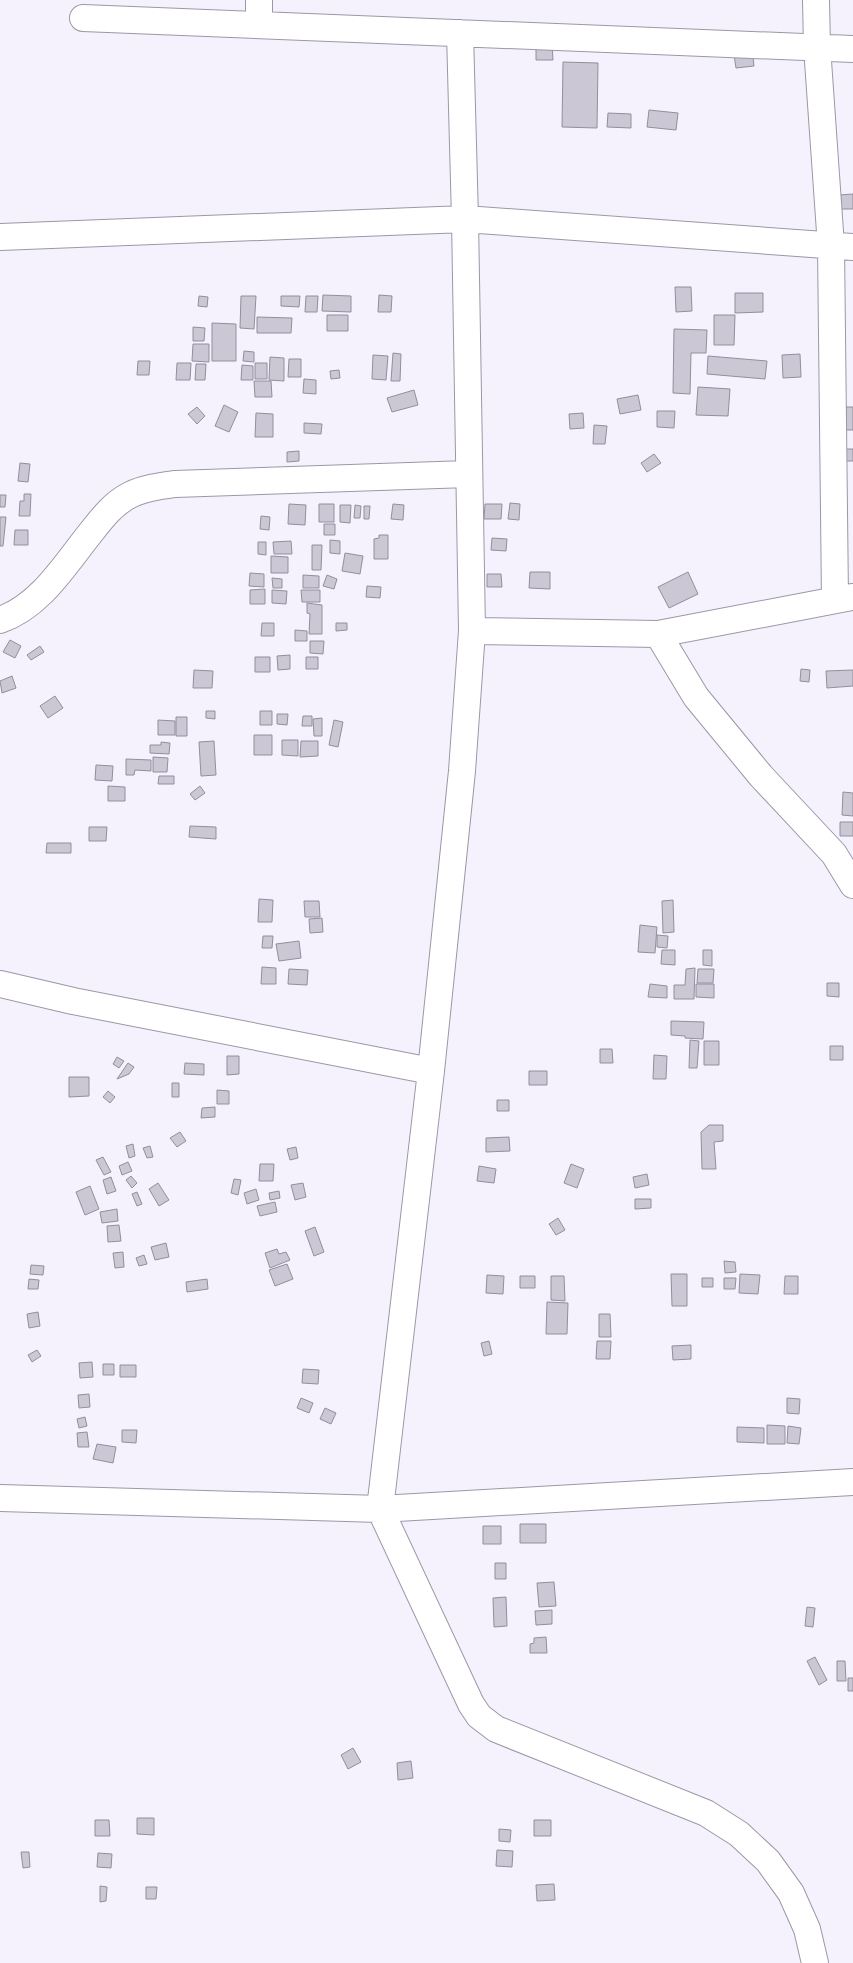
<svg xmlns="http://www.w3.org/2000/svg" width="853" height="1963" font-family="'Asap Condensed',sans-serif">
  <style>
    .building { fill: #cbc7d5; stroke: #928f9c }
    .lines { fill: none; stroke-linecap: round; stroke-linejoin: round }
    .minor-casing { stroke: #9b98a6; stroke-width: 28 }
    .minor { stroke: #fff; stroke-width: 26 }
  </style>
  <rect width="100%" height="100%" fill="#f5f2fe"/>
  <path class="building" d="M751,40L754,66L736,68L732,42Z
    M552,44L553,60H536V45Z
    M563,62L598,63L597,128L562,127Z
    M649,110L678,113L676,130L647,127Z
    M608,113L631,114V128L607,127Z
    M853,194V209H840L839,195Z
    M675,287H691L692,311L676,312Z
    M735,293H763V312L735,313Z
    M323,295L351,296V312L322,311Z
    M379,295L392,296L391,312H378Z
    M199,296L208,297L207,307L198,306Z
    M241,296H256L254,329L240,328Z
    M281,296H300L299,307L281,306Z
    M306,296H318L317,312H305Z
    M327,315H348V331H327Z
    M714,315H735L734,345H714Z
    M257,317L292,318L291,333H257Z
    M212,323L236,324V361H212Z
    M193,327L205,328L204,341H193Z
    M674,329L707,330L706,353H691L690,394L673,393Z
    M193,344H209V362L192,361Z
    M244,351L254,352V362L243,361Z
    M393,353L401,354L400,381H391Z
    M800,354L801,377L783,378L782,355Z
    M373,355L388,356L386,380L372,379Z
    M708,356L767,361L765,379L707,374Z
    M270,357L284,358V381L269,380Z
    M289,359H301V377H288Z
    M138,361H150L149,375H137Z
    M177,363H191L190,380H176Z
    M255,363H267V379H255Z
    M196,364H206L205,380H195Z
    M242,365L253,366V380H241Z
    M339,370L340,378L331,379L330,371Z
    M304,379L316,380V394L303,393Z
    M254,381H271L272,397H255Z
    M698,387L730,389L728,416L696,415Z
    M414,390L418,405L392,412L387,398Z
    M638,395L641,410L620,414L617,399Z
    M224,405L238,412L229,432L215,426Z
    M197,407L205,416L197,424L188,414Z
    M846,407H853V430H845Z
    M657,411H675L674,428L657,427Z
    M256,413L273,414V437H255Z
    M583,413L584,428L570,429L569,414Z
    M304,423L322,424L321,434L304,433Z
    M594,425L607,426L605,444H593Z
    M845,449H853V461H844Z
    M299,451V461L287,462V452Z
    M654,454L661,463L647,472L641,463Z
    M20,463L30,464L28,482L18,481Z
    M24,494H31L30,516H19L20,501H24Z
    M0,495H6L5,507H0Z
    M510,503L520,504L519,520L508,519Z
    M289,504L306,505L305,525L288,524Z
    M319,504H334V522H319Z
    M393,504L404,505L403,520L391,519Z
    M485,504H502L501,519H484Z
    M340,505H351L350,523L340,522Z
    M355,505L361,506L360,518H354Z
    M364,506H370L369,519H364Z
    M261,516L270,517L269,530L260,529Z
    M0,517H6L3,546H0Z
    M324,524H335V535H324Z
    M15,530H28V545H14Z
    M379,535H388V559H374V539L379,538Z
    M492,538L507,539L506,551L491,550Z
    M330,540L340,541V554L330,553Z
    M291,541L292,554H274L273,542Z
    M258,542H266V555L258,554Z
    M312,545H322L321,570H312Z
    M345,553L363,556L360,574L342,571Z
    M271,556L288,557V573H271Z
    M530,572H550V589L529,588Z
    M688,572L698,594L669,608L658,587Z
    M250,573L264,574V587L249,586Z
    M487,574H501L502,587H487Z
    M303,575L319,576V588H303Z
    M327,575L337,579L334,589L323,586Z
    M272,578L282,579V588H273Z
    M367,586L381,587L380,598L366,597Z
    M265,589V604H250V590Z
    M272,590L287,591L286,604L272,603Z
    M301,590H320V602H302Z
    M307,603L322,605V634H309L310,614L307,613Z
    M262,623H274V636H261Z
    M336,623H347V630L336,631Z
    M295,630L307,631V641H295Z
    M10,640L21,646L15,658L3,652Z
    M310,641H324L323,654L310,653Z
    M40,646L44,652L31,660L27,655Z
    M290,655V669L278,670L277,656Z
    M255,657H270V672H255Z
    M306,657H318V669H306Z
    M801,669L810,670L809,682L800,681Z
    M194,670L213,671L212,688H193Z
    M853,670V686L827,688L826,671Z
    M12,676L16,688L2,693L0,681Z
    M55,696L63,708L48,718L40,706Z
    M206,711H215V719L206,718Z
    M260,711H272V725H260Z
    M277,714H288L287,725L277,724Z
    M303,716H312V726H302Z
    M176,717H187V736H176Z
    M322,718V736H314L313,719Z
    M158,720L175,721V735H158Z
    M334,720L343,722L338,747L329,745Z
    M254,735H272V755H254Z
    M282,740H298V756L282,755Z
    M214,741L216,775L201,776L199,742Z
    M301,741H318V756L300,757Z
    M161,742L170,743L169,754L150,753V745H161Z
    M153,757L168,758L167,772H153Z
    M126,759L151,760V771L135,770L134,775H126Z
    M96,765L113,766L112,781L95,780Z
    M159,776H174V784H158Z
    M108,786L125,787V801H108Z
    M200,786L205,793L195,800L190,794Z
    M843,792L853,793V816L842,815Z
    M840,822H853V836H840Z
    M190,826L216,827V839L189,837Z
    M89,827H107L106,841H89Z
    M47,843H71V853H46Z
    M259,899L273,900L272,922H258Z
    M673,900L674,932L663,933L662,901Z
    M304,901H319L320,917H305Z
    M322,918L323,932L310,933L309,919Z
    M640,925L657,927L655,953L638,952Z
    M657,935L668,936L667,948L657,947Z
    M263,936H273L272,948H262Z
    M299,941L301,958L279,961L276,944Z
    M662,950H675V965L661,964Z
    M703,950H712V966L703,965Z
    M262,967L276,968V984H261Z
    M695,968L694,999H674V985H685L686,969Z
    M289,969L308,970L307,985L288,984Z
    M698,969H714L713,983H697Z
    M827,983H839V997L827,996Z
    M650,984L667,986V998L648,997Z
    M696,984H714V998L696,997Z
    M671,1021L704,1022L703,1039L685,1038V1036L671,1035Z
    M690,1040L699,1041L697,1068H689Z
    M704,1041H719V1065H704Z
    M830,1046H843V1060H830Z
    M600,1049H612L613,1063H600Z
    M654,1055L667,1056L666,1079H653Z
    M227,1056H239V1074L227,1075Z
    M117,1057L124,1061L119,1068L113,1064Z
    M128,1063L134,1067L129,1074L117,1079Z
    M185,1063L204,1064V1075L184,1074Z
    M529,1071H547V1085H529Z
    M69,1077H89V1096L69,1097Z
    M172,1083H179V1097H172Z
    M217,1090L229,1091V1104H217Z
    M108,1091L115,1097L110,1103L103,1097Z
    M497,1100H509V1111H497Z
    M215,1107V1117L201,1118L202,1108Z
    M709,1125H723V1141L714,1142L716,1169H702L701,1132Z
    M180,1132L186,1141L177,1147L170,1138Z
    M509,1137L510,1151L486,1152V1138Z
    M133,1144L135,1156L129,1158L126,1146Z
    M150,1146L153,1157L147,1158L143,1148Z
    M296,1147L298,1158L290,1160L287,1149Z
    M103,1157L111,1172L104,1175L96,1160Z
    M128,1162L132,1171L122,1175L119,1166Z
    M260,1164H274L273,1181H259Z
    M571,1164L584,1169L577,1188L564,1183Z
    M479,1166L496,1169L494,1183L477,1181Z
    M647,1174L649,1185L635,1188L633,1177Z
    M131,1176L137,1183L132,1188L126,1180Z
    M111,1177L116,1191L107,1194L103,1180Z
    M234,1179L241,1180L238,1195L231,1193Z
    M158,1183L169,1200L159,1206L149,1189Z
    M303,1183L306,1197L295,1200L291,1185Z
    M90,1186L99,1209L85,1215L76,1192Z
    M256,1189L259,1200L247,1204L244,1193Z
    M279,1191L280,1198L270,1200L269,1193Z
    M137,1192L142,1204L137,1206L132,1194Z
    M635,1199H651V1208L635,1209Z
    M275,1202L277,1212L260,1216L257,1206Z
    M117,1209L118,1221L102,1223L100,1212Z
    M558,1218L565,1230L556,1235L549,1224Z
    M119,1225L121,1241L108,1242L107,1226Z
    M315,1227L324,1252L314,1256L305,1231Z
    M166,1243L169,1257L155,1260L151,1247Z
    M277,1249L279,1254L286,1252L290,1260L270,1268L265,1253Z
    M123,1252L124,1267L115,1268L113,1253Z
    M144,1255L147,1264L139,1266L136,1258Z
    M724,1261L735,1262L736,1272L725,1273Z
    M287,1264L293,1279L275,1286L269,1270Z
    M31,1265L44,1266L43,1275L30,1274Z
    M671,1274H687V1306H672Z
    M740,1274L760,1275L758,1294L739,1293Z
    M487,1275L504,1276L503,1294L486,1293Z
    M520,1276H535V1288H520Z
    M551,1276H564L565,1301L551,1300Z
    M785,1276H798V1294H784Z
    M702,1278H713V1287H702Z
    M724,1278H736L735,1289H724Z
    M29,1279L39,1280L38,1289H28Z
    M207,1279L208,1289L187,1292L186,1282Z
    M547,1302L568,1303L567,1334H546Z
    M38,1312L40,1326L29,1328L27,1314Z
    M599,1314H610L611,1337H599Z
    M489,1341L492,1354L484,1356L481,1343Z
    M597,1341H611L610,1359H596Z
    M691,1345V1359L673,1360L672,1346Z
    M37,1350L41,1356L32,1362L28,1355Z
    M92,1362L93,1377L80,1378L79,1363Z
    M103,1364H114V1375H103Z
    M120,1365H136V1377H120Z
    M303,1369L319,1370L318,1384L302,1383Z
    M89,1394L90,1407L79,1408L78,1395Z
    M301,1398L313,1403L309,1413L297,1408Z
    M787,1398L800,1399L799,1414L787,1413Z
    M325,1408L336,1413L331,1424L320,1419Z
    M85,1417L87,1426L79,1428L77,1419Z
    M767,1425L785,1426V1444H767Z
    M788,1426L801,1428L799,1444L787,1443Z
    M737,1427L764,1428V1443L737,1442Z
    M122,1430H137L136,1443L122,1442Z
    M87,1432L89,1447H78L77,1433Z
    M97,1444L116,1447L113,1463L93,1459Z
    M520,1524H546V1543H520Z
    M483,1526H501V1544H483Z
    M495,1563H506V1579H495Z
    M554,1582L556,1606L539,1607L537,1583Z
    M506,1597L507,1626L494,1627L493,1598Z
    M807,1607L815,1608L813,1627L805,1626Z
    M552,1610V1624L536,1625L535,1611Z
    M546,1637L547,1653H530V1644L534,1643V1638Z
    M815,1657L827,1680L819,1685L807,1661Z
    M837,1661H845L846,1681H837Z
    M848,1678H853V1691H848Z
    M353,1748L361,1762L348,1769L341,1755Z
    M411,1761L413,1778L398,1780L397,1763Z
    M137,1818H154V1835L137,1834Z
    M95,1820H109L110,1836H95Z
    M534,1820H551V1836H534Z
    M499,1829L511,1830L510,1842L499,1841Z
    M497,1850L513,1851L512,1867L496,1866Z
    M21,1852H29L30,1867L23,1868Z
    M98,1853L112,1854L111,1868L97,1867Z
    M554,1884L555,1900L537,1901L536,1885Z
    M100,1886L107,1887L106,1901L100,1902Z
    M146,1887H157L156,1899H146Z"/>
  <g class="lines">
    <g class="minor-casing">
      <path id="minor" d="M816,0L817,47L831,246L835,600
        M83,18L853,49
        M259,25V0
        M0,237L465,219L853,247
        M0,620C41,606 66,563 92,531C103,517 114,503 130,495C144,488 160,486 175,484L468,474
        M472,631L658,634L852,597
        M658,634L696,697L761,776L834,854L853,885
        M0,984L73,1001L431,1071L380,1509L471,1704L479,1716L496,1729L706,1813L739,1834L768,1861L791,1893L807,1929L815,1963
        M431,1071L462,771L472,631L465,219L460,33
        M0,1498L380,1509L853,1482"/>
    </g>
    <use href="#minor" class="minor"/>
  </g>
</svg>
